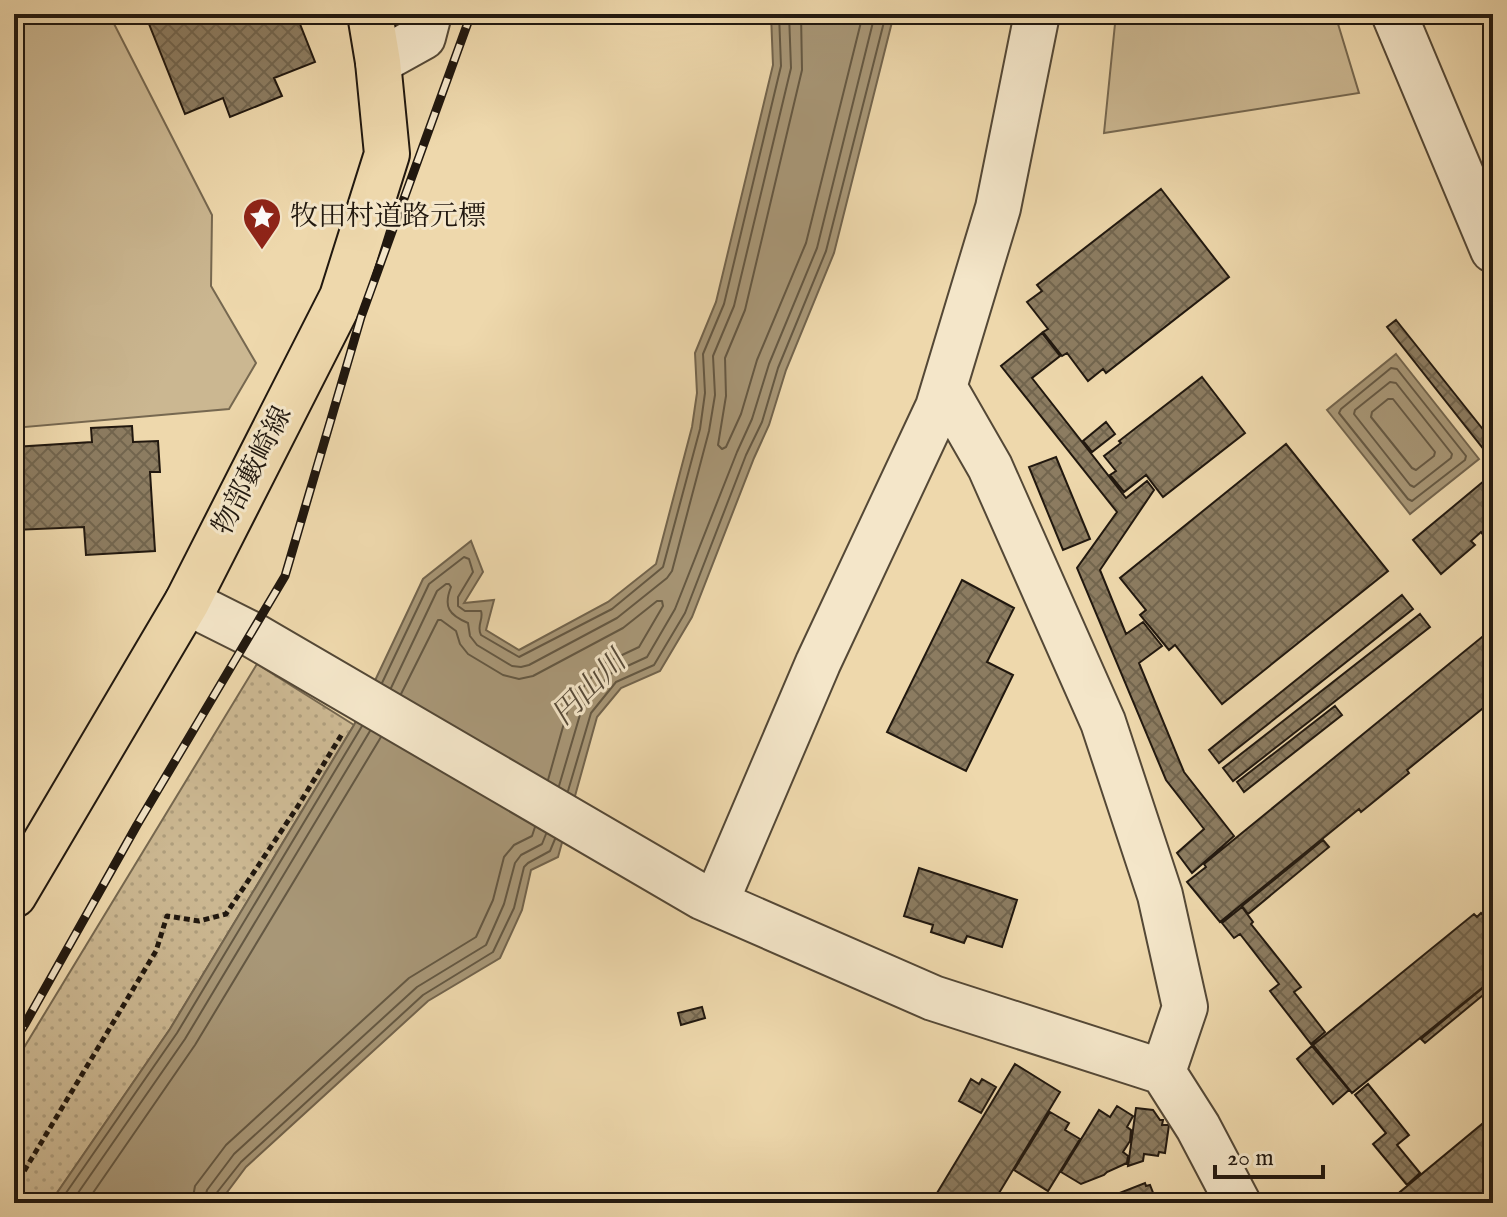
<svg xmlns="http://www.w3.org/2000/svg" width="1507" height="1217" font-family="'IM FELL English','Noto Serif JP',serif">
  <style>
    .grass { fill: url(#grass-dots); stroke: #766850; stroke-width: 2 }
    .garden { fill: #cbb791; stroke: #766850; stroke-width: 2 }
    .water { fill: #a89777; stroke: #72644d; stroke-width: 2 }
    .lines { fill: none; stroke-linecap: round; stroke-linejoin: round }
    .shore { stroke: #645843; stroke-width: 2 }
    .building { fill: url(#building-cross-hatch); stroke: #21180f; stroke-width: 2 }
    .minor-casing { stroke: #544836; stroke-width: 48 }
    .major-casing { stroke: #21180f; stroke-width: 48 }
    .path { stroke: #21180f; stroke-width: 5; stroke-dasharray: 6 4; stroke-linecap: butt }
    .minor { stroke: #f4e6c9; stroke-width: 44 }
    .major { stroke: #eed8ac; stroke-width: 44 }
    .rail-casing { stroke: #21180f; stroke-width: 9 }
    .rail { stroke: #f4e6c9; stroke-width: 6; stroke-dasharray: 18; stroke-linecap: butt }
    .labels { text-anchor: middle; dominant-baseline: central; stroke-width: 6; stroke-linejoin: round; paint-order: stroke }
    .poi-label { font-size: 28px; fill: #21180f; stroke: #f4e6c9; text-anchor: start }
    .street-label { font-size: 28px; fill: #21180f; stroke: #f4e6c9 }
    .water-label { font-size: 30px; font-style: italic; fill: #574b39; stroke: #f4e6c9 }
  </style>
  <defs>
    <pattern id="grass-dots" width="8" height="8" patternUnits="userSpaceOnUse" patternTransform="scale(2)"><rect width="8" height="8" fill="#cbb791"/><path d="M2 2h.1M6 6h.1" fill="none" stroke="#ae9d7c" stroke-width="1.8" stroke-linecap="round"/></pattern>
    <pattern id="building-cross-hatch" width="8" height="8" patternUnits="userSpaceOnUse" patternTransform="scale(2)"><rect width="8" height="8" fill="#8c7c61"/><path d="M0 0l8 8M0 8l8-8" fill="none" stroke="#72654e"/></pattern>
  </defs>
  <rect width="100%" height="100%" fill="#eed8ac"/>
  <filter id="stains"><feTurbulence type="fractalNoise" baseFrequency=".0025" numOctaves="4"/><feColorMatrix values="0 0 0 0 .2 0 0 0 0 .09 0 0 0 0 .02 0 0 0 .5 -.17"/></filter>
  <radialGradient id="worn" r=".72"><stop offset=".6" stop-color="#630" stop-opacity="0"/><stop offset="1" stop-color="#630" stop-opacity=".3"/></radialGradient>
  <path class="grass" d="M257,664L354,725L170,1029L50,1203H14V1064Z"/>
  <path class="garden" d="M14,14H109L212,215L211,286L256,363L229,409L14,428Z
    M1116,14H1335L1359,93L1104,133Z"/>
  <path class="water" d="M771,14H894L834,253L786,370L769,425L754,458L692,617L660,671L621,688L597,717L558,857L531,870L522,910L500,958L428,1001L246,1167L219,1203H50L170,1029L354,725L423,579L471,541L483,572L464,603L494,600L486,630L519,650L608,602L656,564L692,427L697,393L695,353L716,302L773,65Z
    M1396,354L1479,459L1410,514L1327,410Z"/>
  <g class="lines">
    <path class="shore" d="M801,14L802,70L745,310L725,358L726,396L718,445L722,449L726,447L741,414L757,360L806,243L863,14
      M1391,368L1397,369L1466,456L1465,460L1412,501L1408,499L1339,413L1341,409Z
      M1390,382L1396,383L1452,454L1451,458L1414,487L1410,485L1354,414L1355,410Z
      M1388,399H1393L1435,452L1434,456L1416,470L1412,468L1371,417L1372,412Z
      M382,683L429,584L464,557L469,559L473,572L458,597V606L465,611H481C484,619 476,626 481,635L519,657L612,609L663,567L700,429L705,393L703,354L724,304L781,66L779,14
      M391,688L437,591L446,584H449L451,587C443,607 449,615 468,623L470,636L477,645L512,666L521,667L529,665L617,618L667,578L672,571L709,431L715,395L713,356L734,306L791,68L789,14
      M401,694L438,620H441L456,631L460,644L468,654L503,675L519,679L533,676L623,628L657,601H662L663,606L639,647L603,664L573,699L568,709L548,780
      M559,786L582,708L610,674L647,657L675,609L737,452L752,419L769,364L817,248L875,14
      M568,791L591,713L616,682L654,665L685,613L746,455L762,422L778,368L826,251L886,14
      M59,1203L177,1033L362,726
      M71,1203L185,1039L370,731
      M86,1203L195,1045L381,737
      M192,1203L195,1186L226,1145L409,978L476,937L493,900L504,857L514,845L532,836L535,827
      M204,1203L207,1190L234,1154L417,987L486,945L504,904L515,863L521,855L542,844L546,834
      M214,1203L215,1195L241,1162L423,995L493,952L514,908L524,867L528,863L550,851L555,839"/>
  </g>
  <path class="building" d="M145,14H296L315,62L274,78L282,96L230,117L223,98L185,114Z
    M1161,189L1229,277L1106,373L1103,369L1088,381L1067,353L1062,356L1043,332L1048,329L1027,302L1042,291L1037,285Z
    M1396,320L1493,442V461L1387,327Z
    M1042,333L1060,356L1032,378L1126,498L1147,481L1154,490L1100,570L1126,634L1143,622L1162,646L1139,663L1184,772L1234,836L1192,873L1177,853L1204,829L1166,780L1077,568L1117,512L1001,366Z
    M1202,377L1245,433L1163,497L1146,475L1124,492L1110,475L1116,471L1104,456L1121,443L1119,441Z
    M1106,422L1115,434L1092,452L1083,441Z
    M132,426L133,442L158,441L160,472H150L155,551L86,555L84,527L14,530V447L92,442L91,428Z
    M1286,444L1388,571L1222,704L1175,645L1169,650L1140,615L1146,610L1120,578Z
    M1056,457L1090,539L1063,550L1029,467Z
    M1490,476L1493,480V533L1486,539L1481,532L1471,541L1475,545L1441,574L1413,540Z
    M962,580L1014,608L987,662L1013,675L966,771L887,732Z
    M1402,595L1413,609L1219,763L1209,750Z
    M1420,614L1430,627L1233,781L1223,768Z
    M1493,628V700L1407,770L1409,773L1361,812L1359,809L1220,922L1187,882L1206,867L1204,864Z
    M1335,706L1342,715L1244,792L1237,782Z
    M1323,840L1329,847L1248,914L1242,906Z
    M919,868L1017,900L1002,947L967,936L964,943L931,932L933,925L904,916Z
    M1242,907L1253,922L1251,924L1301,987L1294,992L1325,1032L1311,1044L1270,991L1279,984L1240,934L1234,938L1222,923Z
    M1481,913L1492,925L1487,930L1493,937V979L1352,1093L1313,1045L1474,914L1477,917Z
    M1484,987L1488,991L1425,1043L1421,1039Z
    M702,1007L705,1018L681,1025L678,1013Z
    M1312,1046L1349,1090L1333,1104L1297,1059Z
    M1015,1064L1060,1092L993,1203H931Z
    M971,1079L979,1084L982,1079L996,1087L981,1113L959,1101Z
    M1368,1084L1409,1135L1397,1145L1420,1173L1407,1185L1373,1144L1386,1133L1355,1095Z
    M1117,1106L1133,1116L1127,1127L1131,1130L1130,1141L1123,1152L1128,1156L1127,1163L1107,1172L1104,1175L1081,1184L1061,1172L1099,1110L1110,1117Z
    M1136,1108L1153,1110L1160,1120H1163L1162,1125H1169L1165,1153L1159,1152L1158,1156L1144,1154L1143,1161L1128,1166Z
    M1050,1112L1069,1123L1065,1130L1080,1139L1048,1191L1014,1170Z
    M1493,1115V1198L1486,1203H1409L1400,1192Z
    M1145,1183L1146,1186L1150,1185L1157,1203H1094Z"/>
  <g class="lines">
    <g class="minor-casing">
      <path id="minor" d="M1394,14L1493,250
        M378,62L423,37L429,14
        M944,387L990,467L1103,722L1160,895L1185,1007L1163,1072
        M187,602L251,634L702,897L933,998L1163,1072L1198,1127L1238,1203
        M716,902L818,663L938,407L998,208L1037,14"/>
    </g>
    <g class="major-casing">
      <path id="major" d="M14,895L187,602L342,297L387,154L378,62L370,14"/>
    </g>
    <path class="path" d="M14,1188L156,951L167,916L199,921L226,914L298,806L342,734"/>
    <use href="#minor" class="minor"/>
    <use href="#major" class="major"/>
    <g class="rail-casing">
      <path id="rail" d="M14,1041L25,1024L137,825L285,576L361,317L471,14"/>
    </g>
    <use href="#rail" class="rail"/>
  </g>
  <defs>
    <g id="sight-pin" transform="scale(2)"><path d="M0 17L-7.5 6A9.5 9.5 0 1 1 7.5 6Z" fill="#8f2418" stroke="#f4e6c9"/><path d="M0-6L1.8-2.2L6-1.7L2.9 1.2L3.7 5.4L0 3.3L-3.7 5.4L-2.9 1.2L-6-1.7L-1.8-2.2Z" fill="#fff"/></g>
  </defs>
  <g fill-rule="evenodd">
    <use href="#sight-pin" x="262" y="217"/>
  </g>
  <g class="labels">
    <g class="poi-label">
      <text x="290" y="217">牧田村道路元標</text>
    </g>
    <g class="street-label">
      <text transform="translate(253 471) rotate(-63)">物部藪崎線</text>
    </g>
    <g class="water-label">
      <text transform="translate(590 689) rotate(-45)">円山川</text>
    </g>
  </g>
  <rect width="1507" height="1217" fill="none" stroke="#eed8ac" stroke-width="48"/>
  <rect x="16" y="16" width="1475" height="1185" fill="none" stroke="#21180f" stroke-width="4"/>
  <rect x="24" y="24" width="1459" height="1169" fill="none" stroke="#21180f" stroke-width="2"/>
  <path d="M1215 1165v12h108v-12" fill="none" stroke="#21180f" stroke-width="4"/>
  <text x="1227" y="1165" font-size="24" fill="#21180f" stroke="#f4e6c9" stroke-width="6" paint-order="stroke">20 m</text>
  <rect width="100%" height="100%" filter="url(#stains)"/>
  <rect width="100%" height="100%" fill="url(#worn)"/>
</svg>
